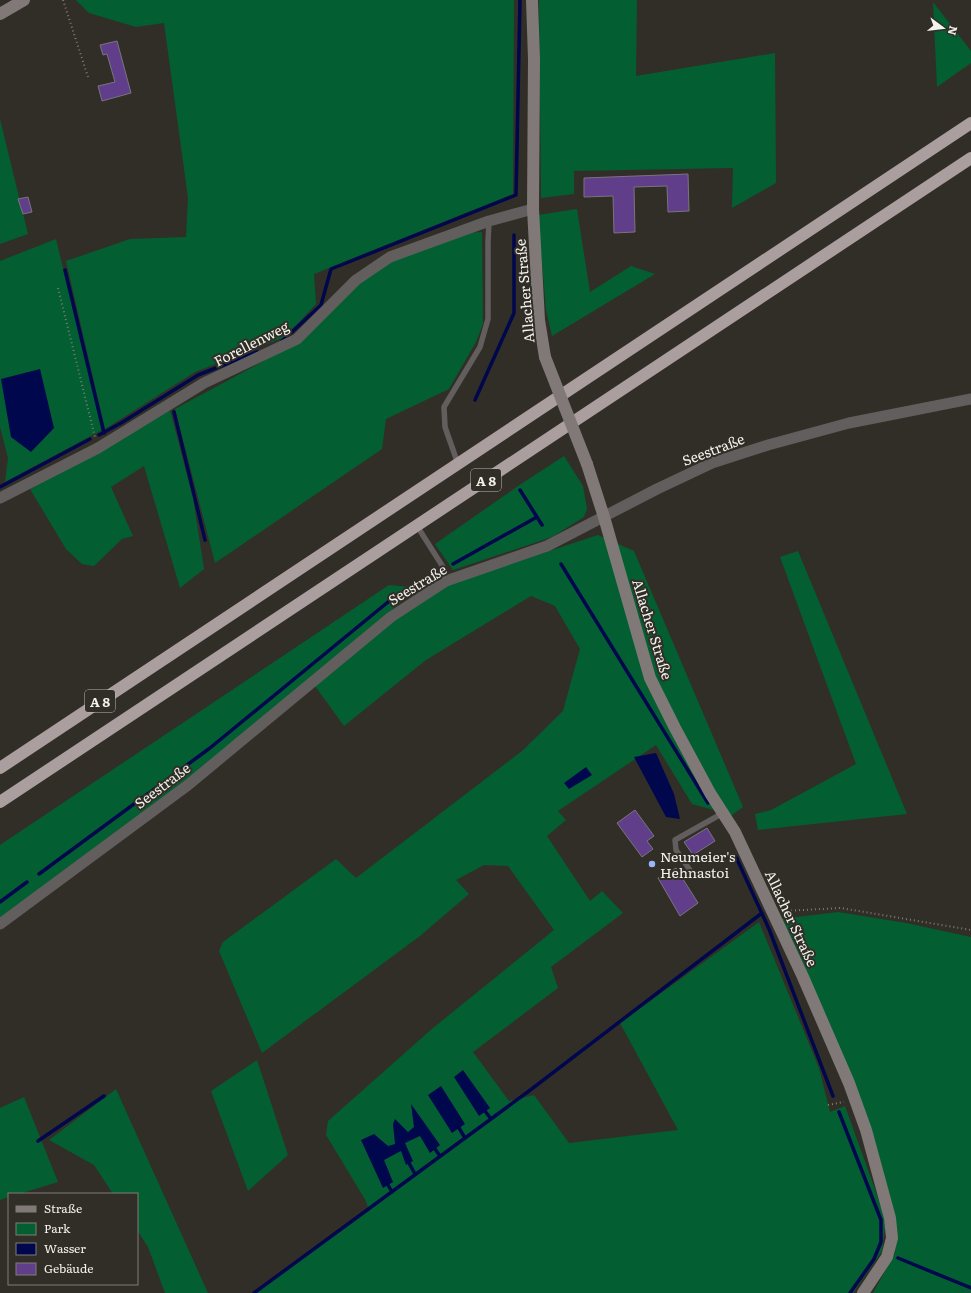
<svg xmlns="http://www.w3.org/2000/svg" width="971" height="1293" font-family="Literata,serif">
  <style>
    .green { fill: #035f32 }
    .water { fill: #00074d }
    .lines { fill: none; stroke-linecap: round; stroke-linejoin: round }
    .stream { stroke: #00074d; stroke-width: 3.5 }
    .building { fill: #613e8a; stroke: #78757d }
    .path { stroke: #7e7b75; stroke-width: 2; stroke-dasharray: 1 3; stroke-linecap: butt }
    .lane { stroke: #635e5e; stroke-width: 5.5 }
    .street { stroke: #635e5e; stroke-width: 11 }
    .secondary { stroke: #807978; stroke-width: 12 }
    .highway { stroke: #aa9f9e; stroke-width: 12 }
    .secondary-bridge { stroke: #807978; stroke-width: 12 }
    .poi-dot { fill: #9bb5fd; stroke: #312e27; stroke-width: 1.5 }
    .labels { text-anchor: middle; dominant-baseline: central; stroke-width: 4; stroke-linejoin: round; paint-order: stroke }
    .shield { fill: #312e27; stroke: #b9b7b2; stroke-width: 1 }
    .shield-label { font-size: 13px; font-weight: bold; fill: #f3f2ed }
    .street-label { font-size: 14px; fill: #f3f2ed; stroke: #312e27 }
    .poi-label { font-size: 14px; fill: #f3f2ed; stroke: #312e27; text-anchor: start }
  </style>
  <rect width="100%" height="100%" fill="#312e27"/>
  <path class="green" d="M76,0H514L513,194L314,274L316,304L285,337L195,372L105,429L66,261L130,239L186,237L188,198L164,23L136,27L89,13Z
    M539,0H637L636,76L775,53L776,183L732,208L733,168L574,171V194L541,198Z
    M933,2L971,51V63L937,87Z
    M0,119L28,234L0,244Z
    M577,209L590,292L631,266L655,274L552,336L546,310L538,215Z
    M482,232L483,324L476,342L449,389L386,419L382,449L215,563L175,409L301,341L357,282L390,262L464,233Z
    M56,239L102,430L5,482L8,458L0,427V261Z
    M170,410L193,498L204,569L180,588L144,466L111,487L133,536L122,539L94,566L82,564L66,549L30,489Z
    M564,456L583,486L587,509L584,517L552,537L453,570L435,544L521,484Z
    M598,535L634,551L743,807L732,815L692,804L656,745L558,811L566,820L547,836L590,901L602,891L623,913L551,967L558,988L473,1052L509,1101L534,1095L569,1143L678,1130L620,1023L759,922L819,1068L830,1112L845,1106L886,1220L882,1251L853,1293H255L369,1211L366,1201L326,1135L328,1121L433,1028L554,930L508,866L484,865L456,880L469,894L420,936L262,1053L219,951L223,942L336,859L356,878L522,751L563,711L580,649L555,606L531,596L426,660L344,726L315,686L393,620L446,585Z
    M798,551L907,814L758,830L755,814L771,810L856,764L780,557Z
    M389,585L418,588L211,761L0,918V845Z
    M838,912L906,923L971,937V1293H873L895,1253L896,1226L877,1154L780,919Z
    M257,1060L288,1155L248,1191L211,1091Z
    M116,1089L208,1293H165L148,1247L137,1230V1194H113L94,1165L49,1140Z
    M24,1097L58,1182L19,1194H9V1197L0,1200V1108Z"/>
  <path class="water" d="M40,369L54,428L31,452L11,437L1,379Z
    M656,753L674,794L680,819L666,817L634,757Z
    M586,767L592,775L569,789L564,783Z
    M463,1070L490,1108L479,1116L454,1077Z
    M441,1086L465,1124L452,1133L428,1095Z
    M411,1104L440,1145L430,1153L420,1136L405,1143L413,1161L406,1165L401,1151L384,1160L393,1182L383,1188L361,1140L374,1134L388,1146L395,1144L393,1124L395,1119L408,1132L414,1127Z"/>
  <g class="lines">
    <path class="stream" d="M65,270L104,433
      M282,341L321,305L331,269L516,195L520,0
      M475,400L514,313V235
      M174,412L205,540
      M99,435L121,423L198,375L257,352
      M0,487L90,439
      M520,490L542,525
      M453,564L537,517
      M561,564L708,803
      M736,857L769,929L833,1096
      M39,874L210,748L388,602L412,587
      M0,902L27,882
      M485,1111L491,1119
      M839,1112L881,1220V1242L874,1259L850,1293
      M459,1128L465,1138
      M38,1141L104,1096
      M435,1149L440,1156
      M409,1163L415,1174
      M388,1185L392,1192
      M898,1258L971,1288
      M254,1293L529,1091L762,913"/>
  </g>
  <path class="building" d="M117,41L131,93L102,101L98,86L115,82L107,54L103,55L100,45Z
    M688,174L689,211L668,212L667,186L634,187L635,232L614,233L613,196L584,197V178Z
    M28,197L32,212L23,214L18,199Z
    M635,810L654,836L647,841L653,849L642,857L617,823Z
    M707,828L715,841L693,855L684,842Z
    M676,868L698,903L680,916L658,878Z"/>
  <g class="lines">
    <path class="path" d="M63,0L88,77
      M58,288L95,437
      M783,911L841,908L971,930
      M828,1105L844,1102"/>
    <path class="lane" d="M458,464L445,427L444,407L480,347L488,319V242L489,221
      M417,526L443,567L446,581
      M694,876L676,850L675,840L723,813"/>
    <path class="street" d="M0,498L98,448L204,383L297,339L356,280L390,257L489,221L533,209
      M0,924L188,785L391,617L446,581L547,546L657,489L712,463L768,445L849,423L971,399"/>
    <path class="secondary" d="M532,0L534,59L533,209L539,320L545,357
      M0,14L24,0
      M587,464L604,517L650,678L675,728L710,793L735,832L803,977L849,1083L866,1130L890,1218L892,1238L887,1257L863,1293"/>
    <path class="highway" d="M0,768L971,123
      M0,802L971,158"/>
    <path class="secondary-bridge" d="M545,357L587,464"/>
  </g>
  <circle class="poi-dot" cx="652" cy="864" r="4"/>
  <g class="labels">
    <g class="shield">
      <rect x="471" y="469" width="30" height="22" rx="3"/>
      <rect x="85" y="690" width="30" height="22" rx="3"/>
    </g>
    <g class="shield-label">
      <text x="486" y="480">A 8</text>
      <text x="100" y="701">A 8</text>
    </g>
    <g class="street-label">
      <text transform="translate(524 291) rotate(-95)">Allacher Straße</text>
      <text transform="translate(251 343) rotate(-27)">Forellenweg</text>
      <text transform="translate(713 449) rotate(-21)">Seestraße</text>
      <text transform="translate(417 584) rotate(-31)">Seestraße</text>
      <text transform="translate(653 629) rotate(73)">Allacher Straße</text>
      <text transform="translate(162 785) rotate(-37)">Seestraße</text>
      <text transform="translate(792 918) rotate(65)">Allacher Straße</text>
    </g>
    <g class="poi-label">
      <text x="660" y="856">Neumeier's<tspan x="660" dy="16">Hehnastoi</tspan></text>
    </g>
  </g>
  <rect x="8" y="1193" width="130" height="92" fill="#312e27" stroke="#7f7c76"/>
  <rect x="16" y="1206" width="20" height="6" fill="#807978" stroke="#7f7c76"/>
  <text x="44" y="1213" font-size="12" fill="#f3f2ed">Straße</text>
  <rect x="16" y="1223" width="20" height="12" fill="#035f32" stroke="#7f7c76"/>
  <text x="44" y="1233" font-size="12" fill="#f3f2ed">Park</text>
  <rect x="16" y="1243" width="20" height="12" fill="#00074d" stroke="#7f7c76"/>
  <text x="44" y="1253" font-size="12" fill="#f3f2ed">Wasser</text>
  <rect x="16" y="1263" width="20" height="12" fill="#613e8a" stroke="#7f7c76"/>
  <text x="44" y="1273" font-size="12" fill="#f3f2ed">Gebäude</text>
  <g transform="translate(943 28) rotate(105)" stroke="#312e27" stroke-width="3" paint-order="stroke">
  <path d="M0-3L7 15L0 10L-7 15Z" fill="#f3f2ed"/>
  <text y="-6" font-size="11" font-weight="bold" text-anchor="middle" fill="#f3f2ed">N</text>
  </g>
</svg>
